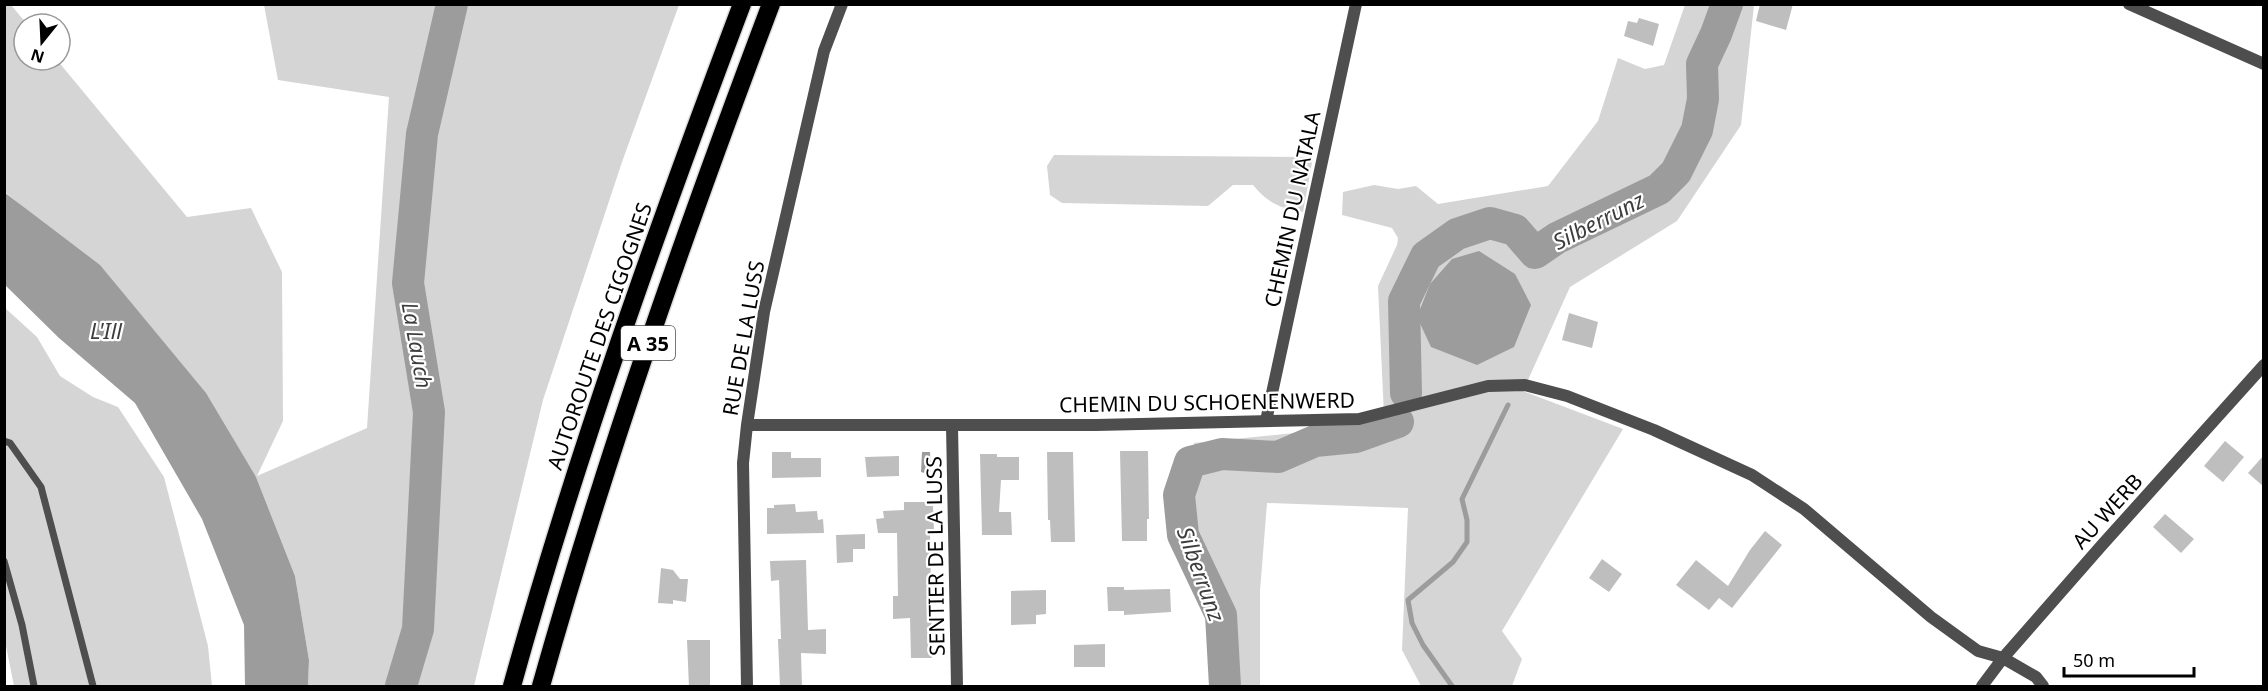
<svg xmlns="http://www.w3.org/2000/svg" width="2268" height="691" font-family="'Noto Sans',sans-serif">
  <style>
    .green { fill: #d5d5d5 }
    .water { fill: #9c9c9c }
    .lines { fill: none; stroke-linecap: round; stroke-linejoin: round }
    .stream { stroke: #9c9c9c; stroke-width: 5 }
    .river { stroke: #9c9c9c; stroke-width: 32 }
    .building { fill: #bebebe }
    .highway-casing { stroke: #dbdbdb; stroke-width: 21 }
    .lane { stroke: #4e4e4e; stroke-width: 7 }
    .street { stroke: #4e4e4e; stroke-width: 12 }
    .highway { stroke: #000; stroke-width: 18 }
    .labels { text-anchor: middle; dominant-baseline: central; stroke-width: 4.5; stroke-linejoin: round; paint-order: stroke }
    .shield { fill: #fff; stroke: #4c4c4c; stroke-width: 1.5 }
    .shield-label { font-size: 20px; font-weight: bold; fill: #000 }
    .street-label { font-size: 21px; fill: #000; stroke: #fff }
    .water-label { font-size: 22px; font-style: italic; fill: #3d3d3d; stroke: #fff }
  </style>
  <rect width="100%" height="100%" fill="#fff"/>
  <path class="green" d="M4,5H11L27,24H24V60H57L187,217L251,208L282,272L283,421L257,476L367,428L389,97L278,80L264,5H679L622,162L543,400L474,686H308L309,660L295,576L256,477L32,214L5,192Z
    M1685,5H1754L1741,125L1677,221L1570,287L1523,391L1623,429L1502,631L1522,659L1512,686H1421L1402,650L1408,508L1267,503L1260,591V686H1224L1235,644L1192,561L1194,443L1315,431L1384,415L1378,286L1397,245L1398,238L1392,228L1342,215L1343,192L1374,185L1398,189L1416,186L1438,204L1548,186L1598,121L1618,58L1645,69L1664,65Z
    M1054,155L1313,157L1303,212C1279,208 1268,203 1253,185H1233L1208,206L1062,203L1050,195L1047,166Z
    M4,307L37,337L60,376L93,397L118,407L164,477L208,646L212,686H14L4,636Z"/>
  <path class="water" d="M4,192L100,265L206,393L256,477L295,576L309,660L308,686H245L244,625L202,519L135,403L59,338L5,285Z
    M1479,251L1515,274L1531,305L1514,347L1477,365L1431,347L1417,317L1430,284L1452,259Z
    M922,452H930L931,471L928,474L921,472Z"/>
  <g class="lines">
    <path class="stream" d="M1452,686L1423,645L1412,623L1408,600L1453,562L1467,542V520L1462,499L1508,405"/>
    <path class="river" d="M1406,393L1404,301L1426,256L1457,234L1490,223L1515,230L1535,253L1557,238L1659,189L1676,172L1697,130L1703,99L1702,64L1716,34L1727,4
      M401,686L418,629L429,412L408,283L422,134L452,4
      M1225,686L1221,615L1183,535L1179,495L1190,462L1222,454L1278,457L1315,441L1356,437L1398,422"/>
  </g>
  <path class="building" d="M1760,4H1793L1786,30L1756,21Z
    M1639,18L1659,24L1653,46L1624,36L1628,21L1637,23Z
    M1569,313L1598,322L1592,348L1562,340Z
    M2225,441L2244,457L2223,482L2204,466Z
    M1120,451H1148L1149,519H1147V541H1122Z
    M772,452H791V458H821V477L772,478Z
    M1047,452H1073L1075,542H1051L1050,520H1048Z
    M980,454H997V457H1019V480H1001L999,512H1011L1012,535H982Z
    M2264,455V487L2248,473Z
    M899,456V476L867,477L865,457Z
    M904,502H926V506H933L934,531L930,532L932,658H911L910,618L893,619V596H898L897,533H878L876,519L884,518L883,511L904,510Z
    M795,504L796,512L817,511L818,520L823,519L824,533L767,534V508H774V505Z
    M2165,514L2194,539L2181,553L2153,527Z
    M1765,531L1782,545L1732,608L1719,598L1709,610L1676,585L1696,560L1728,586L1750,550Z
    M865,534V549H853V562L837,563L836,535Z
    M1602,559L1622,574L1609,592L1589,578Z
    M806,560L808,630L826,629V654L801,653L802,687H780L778,639H781L779,580L771,581L770,561Z
    M661,568L673,570L680,579H688L686,602L673,600V604L658,603Z
    M1107,587H1124V590L1170,589L1171,612L1124,615V611H1108Z
    M1046,590V614L1036,615V624L1011,625V591Z
    M687,640H710V687H689Z
    M1105,644V667H1074V645Z"/>
  <g class="lines">
    <g class="highway-casing">
      <path id="highway" d="M512,686C576,455 657,229 742,4
        M541,686C606,455 686,229 771,4"/>
    </g>
    <path class="lane" d="M4,441L10,443L41,487L93,686
      M4,561L22,625L34,686"/>
    <path class="street" d="M2129,4L2264,64
      M1266,421L1356,4
      M747,425H1096L1359,419L1488,386L1525,385L1567,396L1654,430L1752,475L1804,509L1931,617L1978,651L2003,658L2036,677L2043,686
      M952,426L957,686
      M747,686L743,463L747,425L764,312L824,51L842,4
      M1982,686L2003,658L2102,545L2264,365"/>
    <use href="#highway" class="highway"/>
  </g>
  <g class="labels">
    <rect class="shield" x="621" y="326" width="54" height="34" rx="4.5"/>
    <g class="shield-label">
      <text x="648" y="343">A 35</text>
    </g>
    <g class="street-label">
      <text transform="translate(1292 209) rotate(-78)">CHEMIN DU NATALA</text>
      <text transform="translate(599 336) rotate(-71)">AUTOROUTE DES CIGOGNES</text>
      <text transform="translate(743 338) rotate(-80)">RUE DE LA LUSS</text>
      <text transform="translate(1207 402) rotate(-1)">CHEMIN DU SCHOENENWERD</text>
      <text transform="translate(2107 511) rotate(-48)">AU WERB</text>
      <text transform="translate(935 556) rotate(-91)">SENTIER DE LA LUSS</text>
    </g>
    <g class="water-label">
      <text transform="translate(1598 220) rotate(-27)">Silberrunz</text>
      <text x="106" y="330">L'Ill</text>
      <text transform="translate(418 345) rotate(80)">La Lauch</text>
      <text transform="translate(1202 574) rotate(70)">Silberrunz</text>
    </g>
  </g>
  <rect width="2268" height="691" fill="none" stroke="#000000" stroke-width="12"/>
  <g transform="translate(42 42) rotate(198)"><circle r="28" fill="#ffffff" stroke="#999999" stroke-width="1.5"/>
  <path d="M0-4.5L10 22L0 15L-10 22Z" fill="#000000"/>
  <text y="-9" font-size="16" font-weight="bold" text-anchor="middle" fill="#000000">N</text>
  </g>
  <path d="M2064 667v9h130v-9" fill="none" stroke="#000000" stroke-width="3"/>
  <text x="2073" y="667" font-size="18" fill="#000000" stroke="#ffffff" stroke-width="4.5" paint-order="stroke">50 m</text>
</svg>
